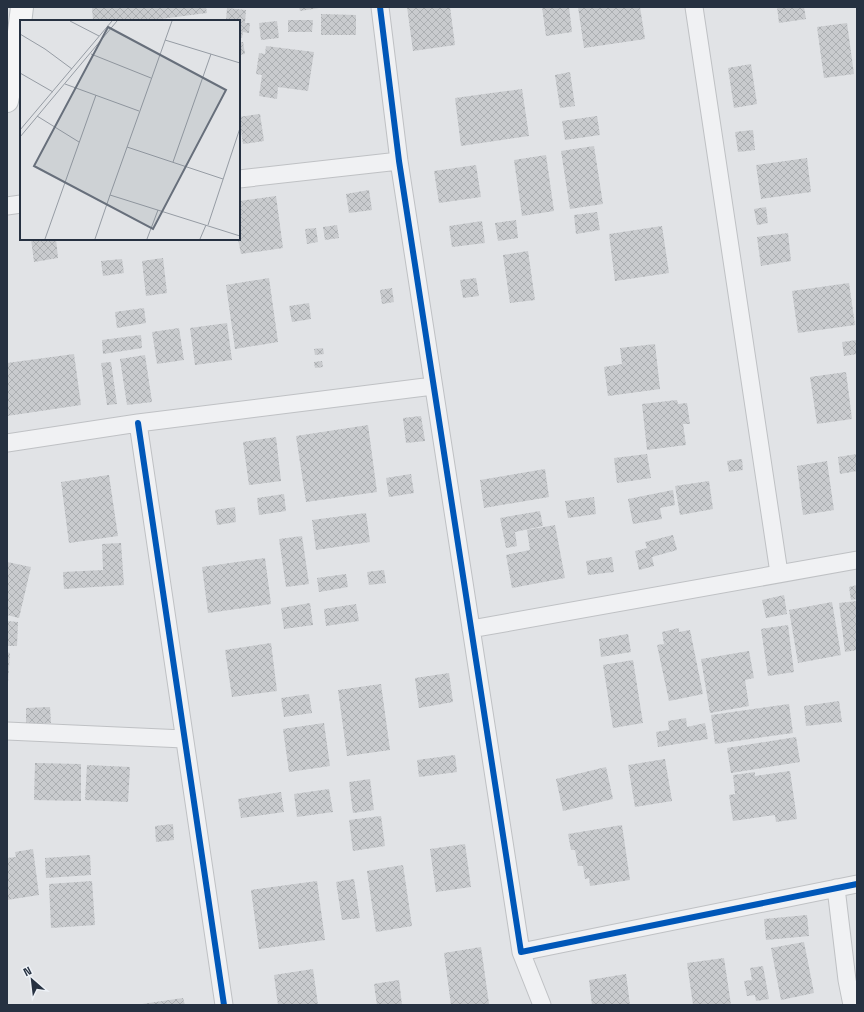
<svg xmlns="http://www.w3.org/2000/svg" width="864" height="1012" font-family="'Space Grotesk',sans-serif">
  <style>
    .building { fill: url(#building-cross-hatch) }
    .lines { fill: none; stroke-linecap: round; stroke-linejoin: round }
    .street-casing { stroke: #bfc1c4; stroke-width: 19 }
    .primary-casing { stroke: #bcc0c4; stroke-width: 24 }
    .street { stroke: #f0f1f3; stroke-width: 17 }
    .primary { stroke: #f5f5f6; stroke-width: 22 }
    .cycleway-casing { stroke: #edf1f6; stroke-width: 8 }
    .cycleway { stroke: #0057b8; stroke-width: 6 }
    .inset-road { fill: none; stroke: #969ca4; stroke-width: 1 }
    .view { fill: #676f7b; fill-opacity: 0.15; stroke: #676f7b; stroke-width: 2 }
    .inset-edge { fill: none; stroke: #263141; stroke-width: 2 }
  </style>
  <defs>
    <pattern id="building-cross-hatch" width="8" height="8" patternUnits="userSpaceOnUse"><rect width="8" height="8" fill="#c9cbce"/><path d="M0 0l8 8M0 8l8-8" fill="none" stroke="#acafb2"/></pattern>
  </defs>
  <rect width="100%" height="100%" fill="#e1e3e6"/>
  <path class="building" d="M92,7H206L207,13L145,21H93Z
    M299,7H319V8L300,11Z
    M407,7H450L455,45L413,51Z
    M542,7H569L572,32L546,36Z
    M578,7H640L645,39L584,48Z
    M777,7H804L806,19L779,23Z
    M227,8L246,10L245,23H250L249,33L243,32L242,38H239V21H226Z
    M321,14L356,15V35H321Z
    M288,20H313L312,32H288Z
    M277,21L279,38L261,40L259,23Z
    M847,23L854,74L824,78L817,27Z
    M239,42H243L245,54L239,55Z
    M266,46L314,52L308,91L278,87L277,99L259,96L262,75L256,74L259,53L265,54Z
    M751,64L757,104L734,108L728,68Z
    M570,72L575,106L560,108L555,75Z
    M522,89L529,136L461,146L455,98Z
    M260,114L264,141L243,144L239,117Z
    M597,116L600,135L565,140L562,121Z
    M753,130L755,150L738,152L735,132Z
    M594,146L603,204L570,209L561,151Z
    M546,155L554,211L522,216L514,160Z
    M807,158L811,192L761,199L756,165Z
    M476,165L481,197L439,203L434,171Z
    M369,190L372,210L349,213L346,194Z
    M276,196L283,248L241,254L238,239L239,201Z
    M766,207L768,223L757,225L754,209Z
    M597,212L600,230L576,234L574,215Z
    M516,220L518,238L498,241L495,223Z
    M482,221L485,243L452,247L449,226Z
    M337,225L339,238L325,240L323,227Z
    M662,226L669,273L615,281L609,234Z
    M316,228L318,242L307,244L305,229Z
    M788,233L791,261L761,266L757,237Z
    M31,239H56L58,258L34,262Z
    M528,251L535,300L510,303L503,255Z
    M163,258L167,293L146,296L142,261Z
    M122,259L124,273L103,276L101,261Z
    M269,278L278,342L235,349L226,285Z
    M476,278L479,296L463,298L460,280Z
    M849,283L855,325L798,333L792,291Z
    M392,288L394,302L382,304L380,290Z
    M309,303L311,319L292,322L289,306Z
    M144,308L146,323L117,328L115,312Z
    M227,323L232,360L195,365L190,328Z
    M179,328L184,360L157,364L152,332Z
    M141,335L142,348L103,354L102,340Z
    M857,340V354L844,356L842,342Z
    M655,344L660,389L608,396L604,367L622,364L620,348Z
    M323,348L324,354L315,355L314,349Z
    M74,354L81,405L7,416V363Z
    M145,355L152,402L127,405L120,359Z
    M322,361L323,367L315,368L314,362Z
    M111,362L117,404L107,405L101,363Z
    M846,372L852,419L817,424L810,377Z
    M677,400L678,404L687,403L690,424H683L686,445L647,450L642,404Z
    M421,416L425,441L406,443L403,418Z
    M368,425L377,492L306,502L296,436Z
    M276,437L281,481L249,485L243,442Z
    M647,454L651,478L617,483L614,458Z
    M857,454V471L840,474L838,457Z
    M742,459L743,470L729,472L727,461Z
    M827,461L834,510L803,515L797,466Z
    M545,469L549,497L484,508L480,480Z
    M411,474L414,493L389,497L386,478Z
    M109,475L118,536L69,543L61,482Z
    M709,481L713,509L680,515L675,486Z
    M673,490L675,505L660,508L662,519L633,524L628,499Z
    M284,494L286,511L259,515L257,498Z
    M594,497L596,514L568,518L565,501Z
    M235,507L236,522L217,525L215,510Z
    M540,511L543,526L515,532L517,546L506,548L500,518Z
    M366,513L370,542L316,550L312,520Z
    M555,525L565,578L512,588L506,555L530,550L527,530Z
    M673,535L677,550L652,557L654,566L639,570L635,551L647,548L645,542Z
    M302,536L309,584L286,587L279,539Z
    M121,543L124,585L64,589L63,572L103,570L102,544Z
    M612,557L614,572L588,575L586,561Z
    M265,558L271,604L208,613L202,567Z
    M7,562L31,567L19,618L7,615Z
    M384,570L386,583L369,585L367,572Z
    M346,574L348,587L319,592L317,578Z
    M857,585V599L851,600L849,587Z
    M784,595L787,614L766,618L762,600Z
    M857,601V650L845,652L839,603Z
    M832,602L841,655L798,663L789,610Z
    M310,603L313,625L284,629L281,608Z
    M356,604L359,621L326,626L324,609Z
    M7,621L18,622L17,646H7Z
    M788,625L794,672L768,676L761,629Z
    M679,628V632L690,630L703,694L669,701L657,645L664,644L662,632Z
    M628,634L631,652L601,657L599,639Z
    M271,643L277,691L232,697L225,650Z
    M749,651L754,678L745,680L749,706L710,713L701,659Z
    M7,652L10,653L8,683L7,682Z
    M633,660L643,723L613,728L603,665Z
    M449,673L453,702L419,708L415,678Z
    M381,684L390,750L347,756L338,690Z
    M309,694L312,713L284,717L281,698Z
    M839,701L842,722L806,726L804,706Z
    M789,704L793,733L715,744L711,715Z
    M50,707L51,723L26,724V708Z
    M686,718L687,727L705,723L708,739L658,747L656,732L669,730L668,721Z
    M324,723L330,766L289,772L283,729Z
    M796,737L800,762L731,773L727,748Z
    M455,755L457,772L419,777L417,760Z
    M665,759L672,801L635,807L628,765Z
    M35,763L81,764V801L34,800Z
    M87,765L130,767L128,802L85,800Z
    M606,767L613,799L563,811L556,779Z
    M790,771L797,819L776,822L775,815L733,821L729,795L735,794L733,775L755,772V776Z
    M370,779L374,810L353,813L349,782Z
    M329,789L333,812L297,817L294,794Z
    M281,792L284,812L241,818L238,799Z
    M381,816L385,846L353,851L349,820Z
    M173,824L174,840L156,842L155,826Z
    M622,825L630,880L590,886L589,878L585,879L583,866H578L575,850H571L568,834Z
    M465,844L471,887L436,892L430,849Z
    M33,849L39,895L7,900V858L16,857L15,852Z
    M90,855L91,875L46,878L45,858Z
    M403,865L412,926L376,932L367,871Z
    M354,879L360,918L342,920L336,882Z
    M92,881L95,925L51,928L49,884Z
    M317,881L325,940L259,949L251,890Z
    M807,915L809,936L766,940L764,919Z
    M804,942L814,993L781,1000L771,948Z
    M481,947L489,1004L451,1005L444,953Z
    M724,958L731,1005H693L687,963Z
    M763,966L769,999L756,1001L755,995L747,996L744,981L752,980L750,968Z
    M313,969L318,1005H278L274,975Z
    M626,974L630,1005H592L589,980Z
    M399,980L402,1005H377L374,984Z
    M183,998L185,1005H142V1004Z"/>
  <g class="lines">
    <g class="street-casing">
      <path id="street" d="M380,7L399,161L521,952L857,884
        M694,7L779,573
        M239,179L399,161
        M7,206L21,204
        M138,423L224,1005
        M7,443L138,423L433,386
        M471,629L857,560
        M7,731L184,739
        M836,888L847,980L852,1005
        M521,952L542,1005"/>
    </g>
    <g class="primary-casing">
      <path id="primary" d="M7,101L16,57L22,7"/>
    </g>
    <use href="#street" class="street"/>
    <use href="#primary" class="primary"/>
    <g class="cycleway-casing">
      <path id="cycleway" d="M380,7L399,161L521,952L857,884
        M138,423L224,1005"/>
    </g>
    <use href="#cycleway" class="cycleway"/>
  </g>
  <g transform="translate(20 20)">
    <rect width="220" height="220" fill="#e1e3e6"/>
    <path class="inset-road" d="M50,1L79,16M152,1L90,175L220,216M0,14L25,29L52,49M145,20L220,43M71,34L131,58M0,53L33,72M45,64L119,91M17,96L59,122M0,110L92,1M0,117L97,1M107,127L203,159M153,142L191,34M188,205L220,108M25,219L76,75M75,219L90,175M127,219L138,190M180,219L186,205"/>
    <path class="view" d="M88,7L206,70L133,209L14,146Z"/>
    <rect width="220" height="220" class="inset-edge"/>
  </g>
  <rect width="864" height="1012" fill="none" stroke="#263141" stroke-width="16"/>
  <g transform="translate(32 980) rotate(332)" stroke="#edf1f6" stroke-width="3" paint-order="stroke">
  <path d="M0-3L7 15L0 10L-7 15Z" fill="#263141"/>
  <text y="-6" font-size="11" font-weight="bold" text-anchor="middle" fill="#263141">N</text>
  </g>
</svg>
